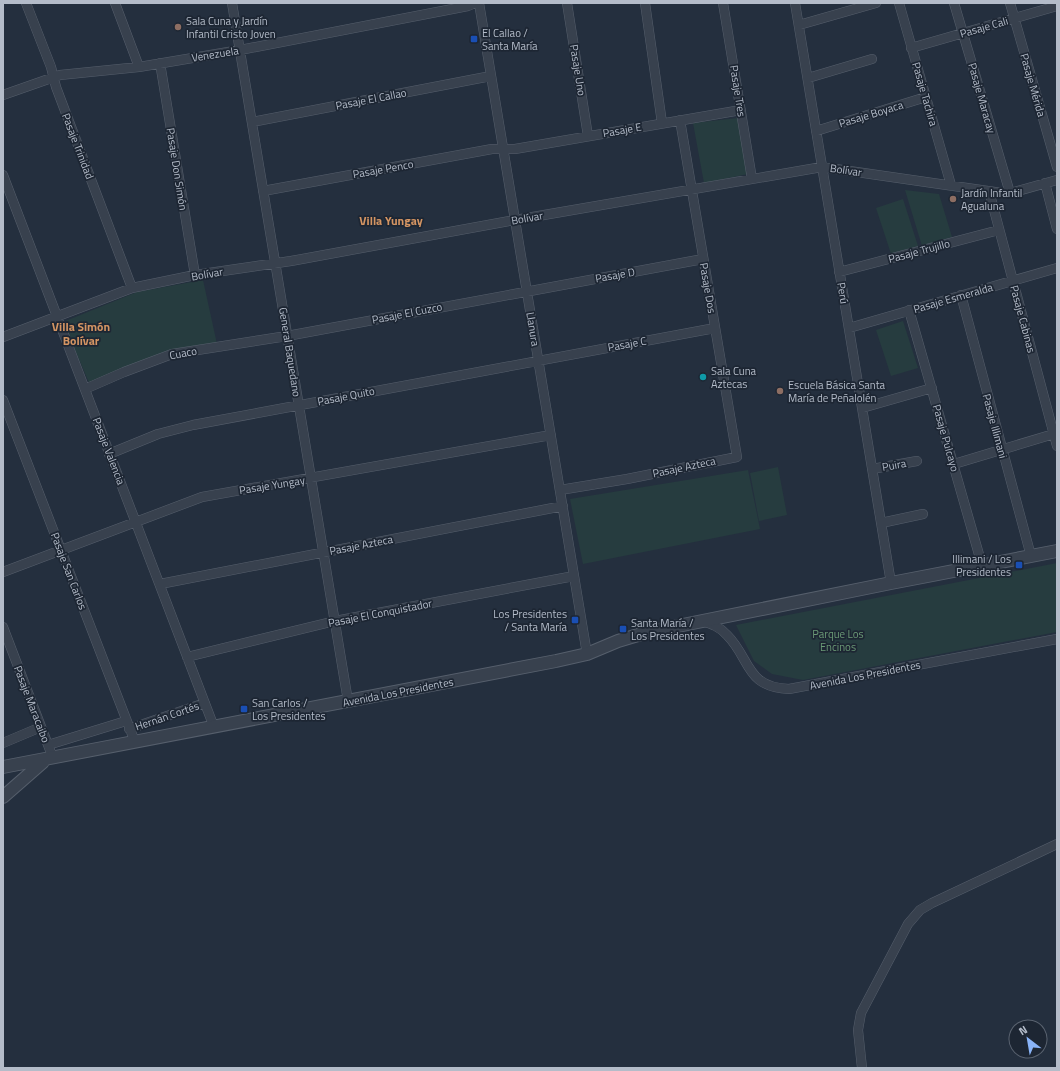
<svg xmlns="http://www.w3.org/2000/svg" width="1060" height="1071" font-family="'Titillium Web',sans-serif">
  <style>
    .green { fill: #263c3f }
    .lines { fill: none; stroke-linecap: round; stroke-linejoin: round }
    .minor-casing { stroke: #565f6c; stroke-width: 10 }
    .tertiary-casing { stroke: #565f6c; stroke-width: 14 }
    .minor { stroke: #38414e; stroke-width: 9 }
    .tertiary { stroke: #38414e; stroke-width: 12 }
    .education-dot { fill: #8d6e63; stroke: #1d2633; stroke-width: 1.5 }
    .transit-dot { fill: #1a4fb4; stroke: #1d2633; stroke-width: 1.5 }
    .culture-dot { fill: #0f9aa8; stroke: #1d2633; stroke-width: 1.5 }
    .labels { text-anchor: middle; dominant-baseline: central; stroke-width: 3.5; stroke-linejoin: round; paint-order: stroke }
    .poi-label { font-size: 11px; fill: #b4bcc9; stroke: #1d2633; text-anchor: start }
    .street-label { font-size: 11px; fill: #b4bcc9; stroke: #1d2633 }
    .park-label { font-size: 11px; fill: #6b9a76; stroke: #1d2633 }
    .neighbourhood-label { font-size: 12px; font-weight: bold; fill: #d59563; stroke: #1d2633 }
  </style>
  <rect width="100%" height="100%" fill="#242f3e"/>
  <path class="green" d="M738,118L748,174L704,183L693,123Z
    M905,190L939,194L952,237L922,246Z
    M903,199L918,246L891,254L876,208Z
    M203,280L217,344L90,385L63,322L137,292Z
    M903,321L918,368L891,376L876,330Z
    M778,467L787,515L759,521L750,473Z
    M748,470L760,529L583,564L570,499Z
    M1057,563V632L803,680L772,674L754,661L736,625Z"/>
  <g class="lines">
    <g class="minor-casing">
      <path id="minor" d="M26,3L51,67L56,87L132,288
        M115,3L139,67
        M232,3L348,701
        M479,3L587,654
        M567,3L588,136
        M645,3L662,123
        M723,3L752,179
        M795,3L891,583
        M899,3L951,185
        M954,3L1010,193
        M1010,3L1057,167
        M799,25L876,3
        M911,48L1057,6
        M160,63L195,275
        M808,78L872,59
        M3,95L60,75L139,67L240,50L468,6L475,3
        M252,122L491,76
        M816,131L926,97
        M3,175L214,727
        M1045,183L1057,229
        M263,191L492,149H515L741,110
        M989,191L1057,446
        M839,272L999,230
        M961,295L1031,556
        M909,310L982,565
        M849,328L1057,268
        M3,337L132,288L195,275L291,261L515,220L822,167L1002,193L1014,192L1057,180
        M85,389L124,372L172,354L287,336L703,259
        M3,400L135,742
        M862,408L932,388
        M109,454L158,434L193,425L715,328
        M954,464L1057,433
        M872,469L917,461
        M560,490L627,479L737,457L680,120
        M881,523L923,514
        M3,572L202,497L551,435
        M160,584L563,506
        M702,621C712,624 720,627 727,635C751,659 745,687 789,689L1057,639
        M3,627L53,758
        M187,657L335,621L574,576
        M129,729L205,703
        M3,743L41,727
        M48,745L126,721
        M862,1068L858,1030L861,1013L908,924L920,910L932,903L1057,844"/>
    </g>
    <g class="tertiary-casing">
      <path id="tertiary" d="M3,767L556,661L587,654L618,641L648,632L891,583L1057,551
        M3,797L43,762"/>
    </g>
    <use href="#minor" class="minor"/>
    <use href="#tertiary" class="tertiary"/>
  </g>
  <g class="education-dot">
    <circle cx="178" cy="27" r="4"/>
    <circle cx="953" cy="199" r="4"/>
    <circle cx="780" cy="391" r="4"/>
  </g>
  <g class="transit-dot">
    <rect x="470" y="35" width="8" height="8" rx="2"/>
    <rect x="1015" y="561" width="8" height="8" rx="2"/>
    <rect x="571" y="616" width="8" height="8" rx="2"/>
    <rect x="619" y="625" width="8" height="8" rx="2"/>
    <rect x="240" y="705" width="8" height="8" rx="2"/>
  </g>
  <circle class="culture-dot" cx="703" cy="377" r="4"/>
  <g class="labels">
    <g class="poi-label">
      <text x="186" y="21">Sala Cuna y Jardín<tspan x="186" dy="13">Infantil Cristo Joven</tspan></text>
      <text x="482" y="33">El Callao /<tspan x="482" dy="13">Santa María</tspan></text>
      <text x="961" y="193">Jardín Infantil<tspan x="961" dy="13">Agualuna</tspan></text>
      <text x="711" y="371">Sala Cuna<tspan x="711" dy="13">Aztecas</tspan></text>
      <text x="788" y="385">Escuela Básica Santa<tspan x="788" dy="13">María de Peñalolén</tspan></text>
      <text x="1011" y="559" text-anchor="end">Illimani / Los<tspan x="1011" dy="13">Presidentes</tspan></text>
      <text x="567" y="614" text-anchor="end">Los Presidentes<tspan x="567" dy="13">/ Santa María</tspan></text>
      <text x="631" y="623">Santa María /<tspan x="631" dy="13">Los Presidentes</tspan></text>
      <text x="252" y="703">San Carlos /<tspan x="252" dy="13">Los Presidentes</tspan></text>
    </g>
    <g class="street-label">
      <text transform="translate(984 27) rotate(-16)">Pasaje Cali</text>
      <text transform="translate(215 54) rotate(-9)">Venezuela</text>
      <text transform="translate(578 70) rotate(81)">Pasaje Uno</text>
      <text transform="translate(1033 85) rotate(74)">Pasaje Mérida</text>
      <text transform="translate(738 91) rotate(81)">Pasaje Tres</text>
      <text transform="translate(925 94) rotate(74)">Pasaje Tachira</text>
      <text transform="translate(982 98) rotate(74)">Pasaje Maracay</text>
      <text transform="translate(371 99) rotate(-11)">Pasaje El Callao</text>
      <text transform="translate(871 114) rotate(-17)">Pasaje Boyaca</text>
      <text transform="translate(622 130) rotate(-10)">Pasaje E</text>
      <text transform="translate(78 146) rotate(69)">Pasaje Trinidad</text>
      <text transform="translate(177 169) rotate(81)">Pasaje Don Simón</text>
      <text transform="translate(383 169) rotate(-10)">Pasaje Penco</text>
      <text transform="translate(846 170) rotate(8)">Bolívar</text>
      <text transform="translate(527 218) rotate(-10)">Bolívar</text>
      <text transform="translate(919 251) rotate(-15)">Pasaje Trujillo</text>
      <text transform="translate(207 274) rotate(-10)">Bolívar</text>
      <text transform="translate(615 275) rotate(-10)">Pasaje D</text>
      <text transform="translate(708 288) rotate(80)">Pasaje Dos</text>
      <text transform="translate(843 293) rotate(81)">Perú</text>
      <text transform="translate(953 298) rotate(-16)">Pasaje Esmeralda</text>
      <text transform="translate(407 313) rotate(-11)">Pasaje El Cuzco</text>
      <text transform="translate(1023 319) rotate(75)">Pasaje Cabinas</text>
      <text transform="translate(533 329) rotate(81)">Llanura</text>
      <text transform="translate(627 344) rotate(-10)">Pasaje C</text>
      <text transform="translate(290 352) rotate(81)">General Baquedano</text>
      <text transform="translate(183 353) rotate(-11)">Cuaco</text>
      <text transform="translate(346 396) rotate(-11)">Pasaje Quito</text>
      <text transform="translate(995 426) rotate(75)">Pasaje Illimani</text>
      <text transform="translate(946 438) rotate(74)">Pasaje Pulcayo</text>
      <text transform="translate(109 451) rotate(69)">Pasaje Valencia</text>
      <text transform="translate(894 465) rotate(-10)">Puira</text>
      <text transform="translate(684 467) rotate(-12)">Pasaje Azteca</text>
      <text transform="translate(272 485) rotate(-9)">Pasaje Yungay</text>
      <text transform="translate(361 545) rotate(-11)">Pasaje Azteca</text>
      <text transform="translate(69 571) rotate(69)">Pasaje San Carlos</text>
      <text transform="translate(380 613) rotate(-11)">Pasaje El Conquistador</text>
      <text transform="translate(865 675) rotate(-11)">Avenida Los Presidentes</text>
      <text transform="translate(398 692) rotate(-11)">Avenida Los Presidentes</text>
      <text transform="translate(32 704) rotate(69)">Pasaje Maracaibo</text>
      <text transform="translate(167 716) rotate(-19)">Hernán Cortés</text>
    </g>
    <g class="park-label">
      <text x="838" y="634">Parque Los<tspan x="838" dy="13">Encinos</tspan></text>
    </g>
    <g class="neighbourhood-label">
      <text x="391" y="220">Villa Yungay</text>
      <text x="81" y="326">Villa Simón<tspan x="81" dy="14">Bolívar</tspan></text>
    </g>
  </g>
  <rect width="1060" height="1071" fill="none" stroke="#b4bcc9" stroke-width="8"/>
  <g transform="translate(1028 1039) rotate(329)"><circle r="19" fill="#1d2633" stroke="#59626f"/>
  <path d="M0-3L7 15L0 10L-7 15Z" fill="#8ab4f8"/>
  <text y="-6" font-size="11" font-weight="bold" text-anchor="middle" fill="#b4bcc9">N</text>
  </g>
</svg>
